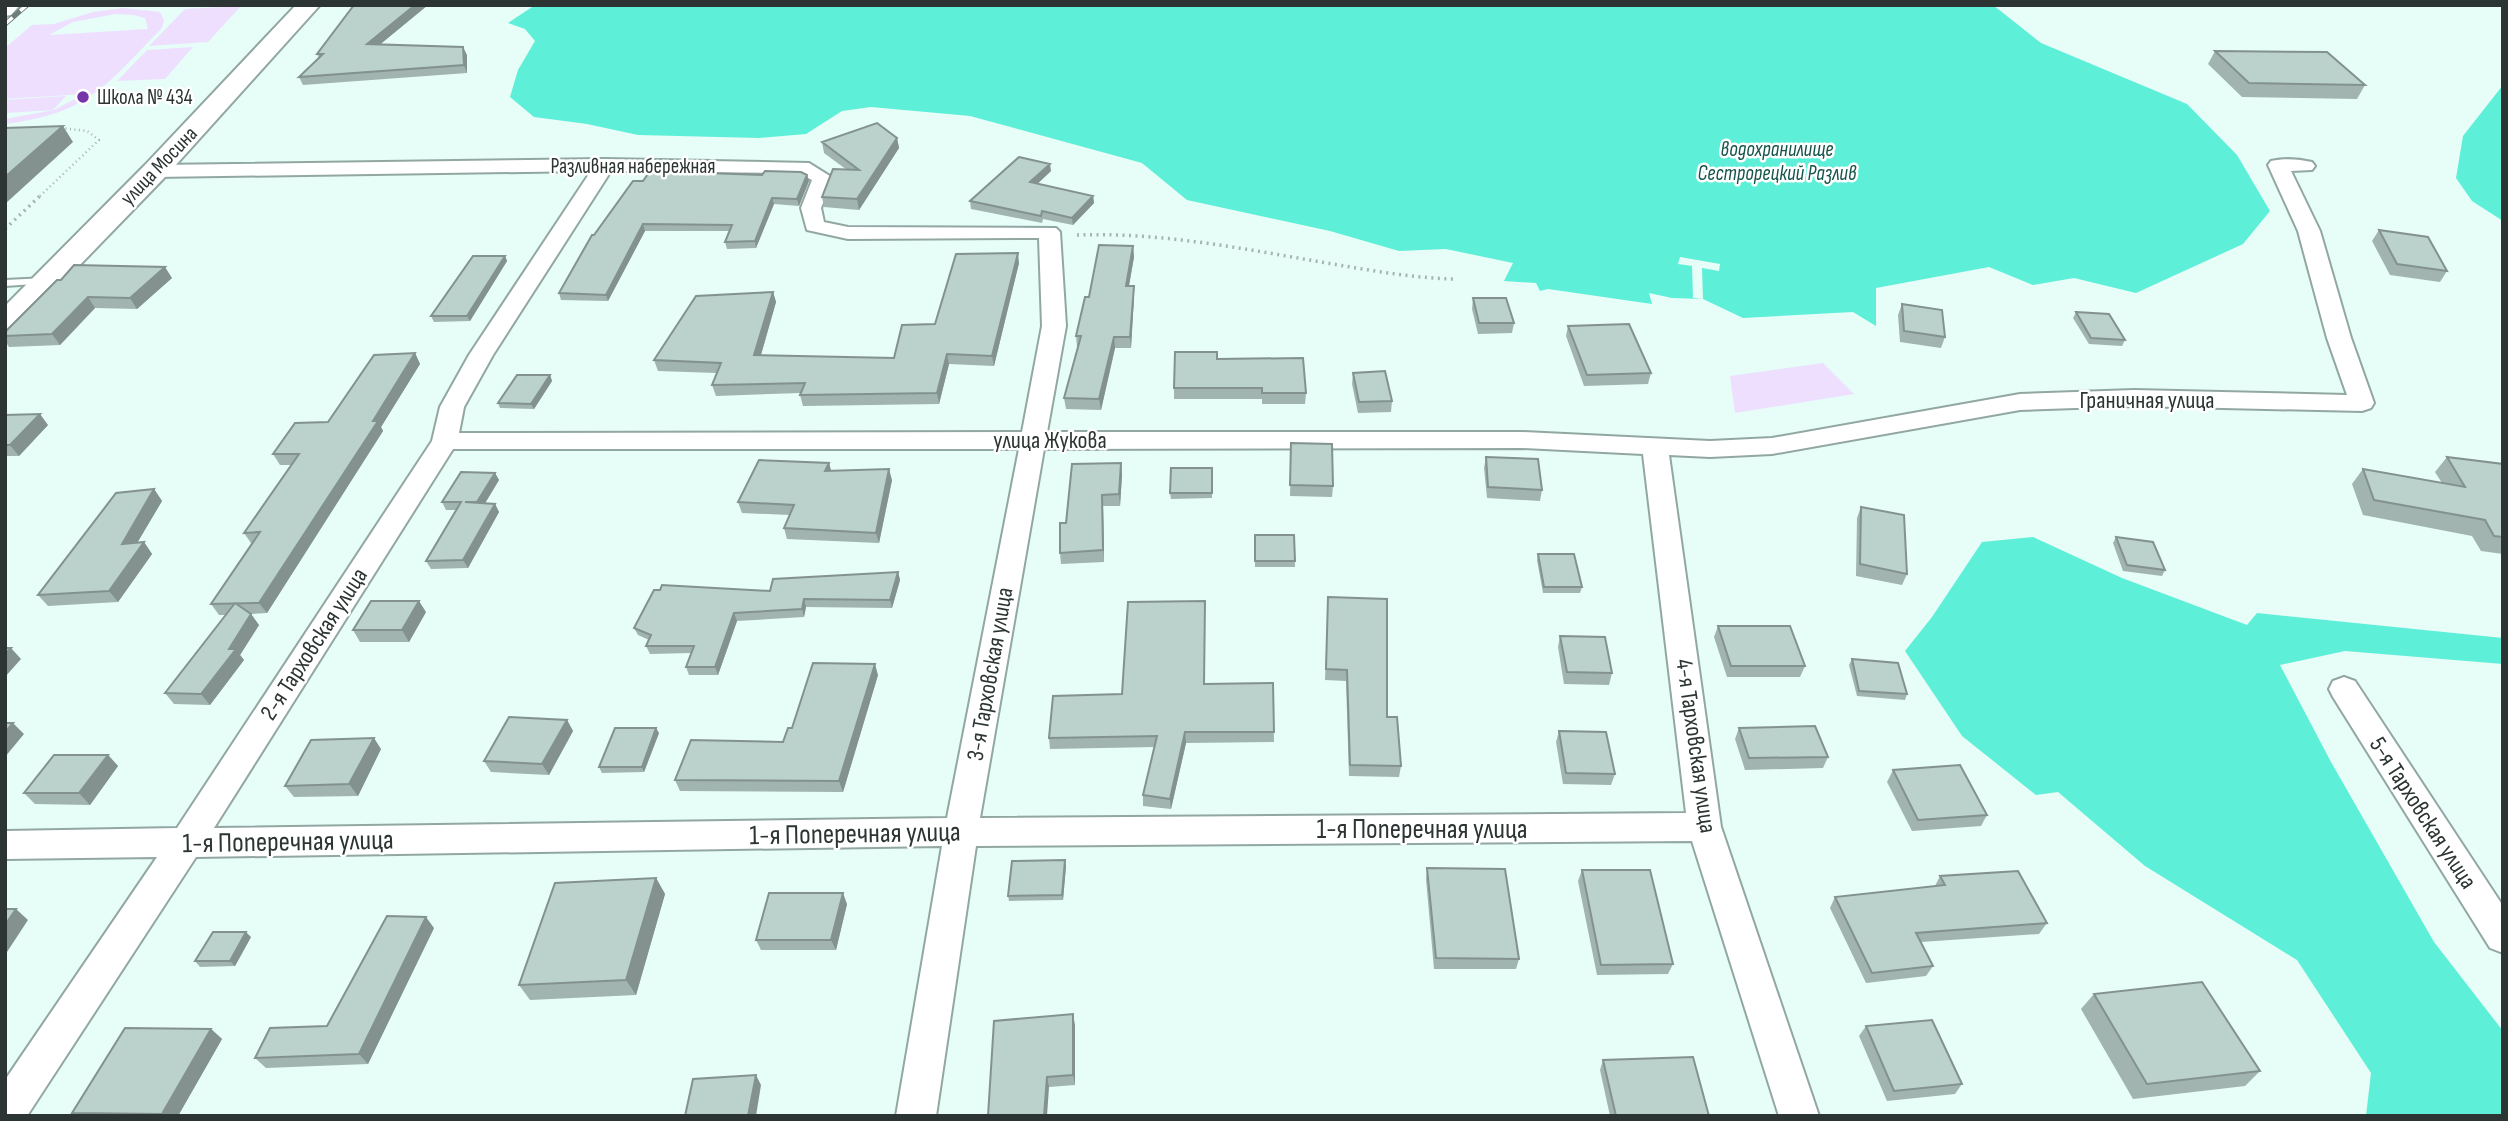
<svg xmlns="http://www.w3.org/2000/svg" width="2508" height="1121" font-family="'Sofia Sans Condensed',sans-serif">
  <style>
    .green { fill: #eedfff; fill-rule: evenodd }
    .water { fill: #5eefd8 }
    .pier { fill: #e6fdf8 }
    .lines { fill: none; stroke-linecap: round; stroke-linejoin: round }
    .lane-casing { stroke: #92a7a2; stroke-width: 4 }
    .street-casing { stroke: #92a7a2; stroke-width: 4 }
    .secondary-casing { stroke: #92a7a2; stroke-width: 4 }
    .path-far1 { stroke: #a3b5b1; stroke-width: 2.5; stroke-dasharray: 1 3.5; stroke-linecap: butt }
    .path { stroke: #a3b5b1; stroke-width: 3.5; stroke-dasharray: 2 4.5; stroke-linecap: butt }
    .lane { fill: #fff; fill-rule: evenodd }
    .street { fill: #fff; fill-rule: evenodd }
    .secondary { fill: #fff; fill-rule: evenodd }
    .rail-casing { stroke: #6f7d7a; stroke-width: 5 }
    .rail { stroke: #fff; stroke-width: 3.5; stroke-dasharray: 10; stroke-linecap: butt }
    .wall { fill: #a1b4af }
    .shaded-wall { fill: #83928f }
    .building { fill: #bbd1cc; stroke: #83928f; stroke-width: 2 }
    .poi-dot { fill: #7735a9; stroke: #fff; stroke-width: 2.5 }
    .labels { text-anchor: middle; dominant-baseline: central; stroke-width: 5; stroke-linejoin: round; paint-order: stroke }
    .far-poi-label { font-size: 21px; fill: #2c3533; stroke: #fff; text-anchor: start }
    .far-water-label { font-size: 21px; font-style: italic; fill: #16544a; stroke: #fff }
    .far-street-label { font-size: 21px; fill: #2c3533; stroke: #fff }
    .street-label { font-size: 24px; fill: #2c3533; stroke: #fff }
    .near-street-label { font-size: 28px; fill: #2c3533; stroke: #fff }
  </style>
  <rect width="100%" height="100%" fill="#e6fdf8"/>
  <path class="green" d="M241,6L208,42L149,46L185,9Z
    M123,8L160,12L164,20L162,28C106,85 90,113 5,124V119L54,110L85,94L5,99V48L32,25L54,24L93,12ZM115,14L134,15L145,18L148,29L49,35L73,22Z
    M193,47L165,79L117,81L147,50Z
    M66,96L53,110L5,113V100Z
    M1823,363L1854,394L1735,413L1730,376Z"/>
  <path class="water" d="M535,5H1993L2041,43L2187,104L2237,155L2270,211L2243,244L2136,293L2074,278L2033,285L1989,267L1876,288V326L1853,312L1743,318L1703,299L1672,298L1649,293L1652,304L1548,289L1540,291L1536,283L1504,281L1513,263L1446,249L1399,251L1330,231L1187,200L1142,163L970,116L871,107L842,111L806,134L759,138L638,135L587,124L534,117L510,97L518,70L535,41L525,29L508,23Z
    M2503,85V221L2472,201L2456,178L2463,136Z
    M2033,537L2122,578L2247,625L2257,613L2503,638V664L2345,651L2280,665L2331,762L2434,942L2503,1031V1116H2366L2371,1073L2297,960L2145,866L2058,792L2036,795L1962,736L1905,651L1932,617L1982,542Z"/>
  <path class="pier" d="M1680,257L1720,264L1719,271L1702,268L1703,299L1693,298L1692,266L1678,264Z"/>
  <g class="lines">
    <g class="lane-casing">
      <path id="lane" d="M46,278L50,279V283L5,286V280Z"/>
    </g>
    <g class="street-casing">
      <path id="street" d="M5,5H20L11,15L5,16Z
        M605,159L809,163L833,178L821,208L824,222L848,227L1056,228L1060,232L1066,326L1047,432H1522L1710,441L1772,438L2020,394L2134,390L2347,395L2327,338L2298,231L2268,165L2271,161C2284,158 2299,159 2312,162L2315,166L2312,170L2291,171L2320,231L2351,338L2374,403L2371,408L2362,411L2134,406L2020,410L1772,454L1710,457L1669,455L1721,827L1819,1116H1779L1692,841L976,846L936,1116H896L942,846L196,857L27,1116H5V1080L157,857L5,859V831L177,828L432,441L440,407L469,355L591,171L155,177L148,175L145,171L148,167L155,165ZM611,171L798,173L812,180L801,208L807,230L848,239L1039,238L1042,326L1022,432L459,433L464,407L493,355ZM1522,448L1643,454L1686,813L980,818L1044,449ZM453,449H1019L947,818L214,828Z
        M2344,677L2355,681L2503,906V953L2490,948L2333,697L2329,689L2333,681Z"/>
    </g>
    <g class="secondary-casing">
      <path id="secondary" d="M296,5H320L165,177L16,331L5,333V306L145,165Z"/>
    </g>
    <path class="path-far1" d="M40,196L99,140L87,131L61,128"/>
    <path class="path" d="M5,229L42,194
      M1077,235C1161,232 1244,249 1327,263C1369,270 1411,278 1454,279"/>
    <use href="#lane" class="lane"/>
    <use href="#street" class="street"/>
    <use href="#secondary" class="secondary"/>
    <g class="rail-casing">
      <path id="rail" d="M5,24L27,5"/>
    </g>
    <use href="#rail" class="rail"/>
  </g>
  <path class="wall" d="M354,5H428L380,44L467,55V73L303,85L299,77L319,58L317,54Z
    M2215,51L2365,85L2357,99L2242,97L2208,64Z
    M897,138L899,148L859,210L824,207L822,197L847,170L824,153L822,142Z
    M1051,171L1037,184L1093,196L1094,203L1073,225L1043,219L1042,223L971,209L970,201Z
    M762,175H807L809,181L799,206L774,204L756,248L727,249L725,242L729,231H645L608,301L561,300L559,293L594,235L643,181Z
    M2379,230L2447,271L2440,282L2390,275L2372,241Z
    M1133,246L1134,257L1129,286L1134,297L1131,348H1115L1101,410L1066,409L1064,398L1078,347H1077L1076,336L1089,297Z
    M505,256L507,261L470,321L434,322L431,316Z
    M1019,263L994,366L949,364L939,404L803,406L800,395V393L716,396L712,385L717,373L658,371L654,360L773,292L776,302L761,355L894,358L935,324Z
    M172,278L137,309L95,308L60,345L9,347L5,341V332L57,280Z
    M1473,298L1514,323L1512,333L1478,334L1472,309Z
    M1902,304L1945,337L1941,348L1900,342L1898,315Z
    M2076,312L2125,340L2122,346L2089,344L2073,318Z
    M1568,326L1651,373L1648,384L1584,386L1566,336Z
    M415,353L420,364L381,427L383,431L267,613L251,614L259,625L240,655L244,660L210,705L174,704L165,693L226,615H219L211,604L253,543H251L244,533L291,465H280L273,454L328,422Z
    M1217,359L1306,393L1305,404H1262V399H1174V388Z
    M1353,373L1392,401L1391,412L1358,413L1352,384Z
    M550,375L552,381L534,409L500,408L498,403Z
    M5,415L48,425L19,456H5Z
    M1291,443L1333,486L1332,497L1290,496Z
    M1486,457L1542,490L1540,501L1487,498L1484,468Z
    M2447,457L2503,464V554L2481,551L2472,536L2363,515L2352,484L2363,469L2442,483L2435,472Z
    M829,463L831,471L892,480L879,543L787,539L784,528L790,515L742,513L738,502Z
    M1121,463L1122,475L1120,506H1103L1104,562L1061,564L1060,553L1066,523Z
    M1212,468V498L1171,499L1170,493Z
    M495,473L499,480L485,503L495,504L499,512L468,568L431,569L426,561L456,510H446L442,502Z
    M154,489L162,501L137,543L144,542L152,554L118,602L48,606L38,595Z
    M1861,507L1907,574L1902,585L1856,576L1857,518Z
    M1255,535H1294L1295,567H1255Z
    M2116,537L2165,570L2162,576L2123,571L2113,543Z
    M1538,554L1582,587L1580,593H1543L1537,560Z
    M898,572L900,580L892,608L806,607L804,617L737,621L718,675H689L686,667L691,653L650,654L646,646L649,640L638,635L634,628L660,590L770,591Z
    M1328,597L1387,717L1401,766L1399,777L1349,776L1346,681L1325,680Z
    M426,612L409,642H360L353,630Z
    M1718,626L1805,666L1800,677H1727L1714,637Z
    M1560,636L1612,673L1609,685L1564,684L1558,647Z
    M1852,659L1907,694L1905,700L1857,696L1849,665Z
    M878,675L843,792L680,791L675,780L783,742L792,728Z
    M1273,683L1274,742L1186,743L1171,809L1143,806V795L1155,747L1050,749L1049,738L1122,694L1205,684Z
    M567,720L573,731L549,775L491,772L484,761Z
    M1739,728L1828,757L1823,768L1745,770L1735,739Z
    M1559,731L1615,774L1611,785L1563,784L1556,742Z
    M659,733L644,772L602,773L599,767Z
    M381,749L358,796L294,797L285,786Z
    M108,755L118,766L90,805L35,804L24,793Z
    M1893,770L1987,815L1981,826L1912,831L1887,782Z
    M1066,866L1063,900L1009,901L1008,896Z
    M1427,868L1519,959L1516,969H1434L1426,879Z
    M1582,870L1673,964L1668,974L1597,975L1578,881Z
    M1940,876L2047,923L2039,934L1921,942L1933,966L1926,976L1866,983L1830,908L1835,897L1935,886Z
    M656,878L665,894L636,995L530,1000L519,985Z
    M847,904L836,950H761L756,940Z
    M434,928L368,1064L266,1068L255,1058L327,1026Z
    M251,937L235,966L200,967L195,961Z
    M2094,994L2260,1071L2245,1086L2133,1099L2081,1009Z
    M1075,1025V1085L1049,1087L988,1116Z
    M1866,1026L1962,1084L1955,1094L1887,1101L1859,1036Z
    M211,1029L222,1039L178,1116H76L72,1113Z
    M1603,1060L1709,1116H1610L1600,1070Z"/>
  <path class="shaded-wall" d="M415,5H428L371,52L367,44Z
    M463,47L467,55V73L464,65Z
    M63,126L73,142L5,204V177Z
    M897,138L899,148L859,210L857,199Z
    M1050,164L1051,171L1031,190L1030,182Z
    M807,175L809,181L799,206L797,199Z
    M1093,196L1094,203L1073,225L1072,218Z
    M772,198L774,204L756,248L755,241Z
    M643,224L645,231L608,301L606,295Z
    M1133,246L1134,257L1127,296L1126,286Z
    M1018,253L1019,263L994,366L992,356Z
    M505,256L507,261L470,321L467,316Z
    M165,267L172,278L137,309L130,298Z
    M1134,286V297L1131,348L1130,337Z
    M773,292L776,302L758,365L754,355Z
    M88,297L95,308L60,345L52,334Z
    M1114,337L1115,348L1101,410L1099,399Z
    M415,353L420,364L381,427L383,431L267,613L259,603Z
    M947,354L949,364L939,404L937,393Z
    M550,375L552,381L534,409L531,404Z
    M40,414L48,425L19,456L10,445Z
    M829,463L832,474L825,471Z
    M1121,463L1122,475L1120,506L1119,494Z
    M889,469L892,480L879,543L876,533Z
    M495,473L499,480L481,510L477,502Z
    M154,489L162,501L130,555L122,544Z
    M1102,495L1103,506L1104,562L1103,550Z
    M495,504L499,512L468,568L463,560Z
    M144,542L152,554L118,602L109,591Z
    M898,572L900,580L892,608L890,600Z
    M804,599L806,607L804,617L802,609Z
    M419,601L426,612L409,642L402,630Z
    M734,613L737,621L718,675L715,667Z
    M251,614L259,625L240,655L244,660L210,705L201,694Z
    M11,648L21,659L5,677V654Z
    M875,664L878,675L843,792L839,781Z
    M567,720L573,731L549,775L542,764Z
    M13,723L24,734L5,757V732Z
    M656,728L659,733L644,772L642,767Z
    M1185,732L1186,743L1171,809L1170,799Z
    M374,738L381,749L358,796L349,784Z
    M108,755L118,766L90,805L79,793Z
    M1065,860L1066,866L1063,900L1062,895Z
    M656,878L665,894L636,995L626,980Z
    M843,893L847,904L836,950L831,940Z
    M16,909L28,920L5,955V925Z
    M426,917L434,928L368,1064L359,1054Z
    M246,932L251,937L235,966L230,961Z
    M1073,1014L1075,1025V1085L1073,1075Z
    M211,1029L222,1039L178,1116H164L162,1114Z
    M756,1075L761,1085L756,1116H748Z
    M1047,1077L1049,1087L1047,1116H1044Z"/>
  <path class="building" d="M354,5H415L367,44L463,47L464,65L299,77L323,54H317Z
    M2215,51L2327,52L2365,85L2249,83Z
    M877,123L897,138L857,199L822,197L833,169L859,170L822,142Z
    M63,126L5,177V128Z
    M1019,157L1050,164L1030,182L1093,196L1072,218L1042,211L1041,216L970,201Z
    M650,171L762,175L765,171L801,172L807,175L797,199L772,198L755,241L725,242L732,225L643,224L606,295L559,293L592,235H594L633,181H643Z
    M2379,230L2428,237L2447,271L2397,264Z
    M1099,245L1133,246L1126,286H1134L1130,337H1114L1099,399L1064,398L1081,336H1076L1085,297H1089Z
    M1018,253L992,356L947,354L937,393L800,395L805,383L712,385L721,363L654,360L696,296L773,292L754,355L894,358L902,325L935,324L956,254Z
    M473,256H505L467,316H431Z
    M74,265L165,267L130,298L88,297L52,334L5,336V332L57,280H61Z
    M1473,298H1506L1514,323H1479Z
    M1902,304L1942,310L1945,337L1904,331Z
    M2076,312L2109,314L2125,340L2091,338Z
    M1629,324L1651,373L1587,375L1568,326Z
    M1175,352H1217V359L1303,358L1306,393H1262V388H1174Z
    M415,353L373,421H378L259,603L211,604L260,532L244,533L299,454H273L295,423L328,422L374,355Z
    M1385,371L1392,401L1359,402L1353,373Z
    M517,375H550L531,404L498,403Z
    M40,414L10,445H5V415Z
    M1291,443L1332,444L1333,486L1290,485Z
    M1486,457L1538,459L1542,490L1488,487Z
    M2447,457L2503,464V537L2494,536L2485,520L2374,500L2363,469L2465,487Z
    M759,460L829,463L825,471L889,469L876,533L784,528L794,505L738,502Z
    M1121,463L1119,494L1102,495L1103,550L1060,553V523H1066L1072,464Z
    M1171,468H1212V493H1170Z
    M461,472L495,473L477,502H465L495,504L463,560L426,561L461,502H442Z
    M154,489L122,544L144,542L109,591L38,595L116,493Z
    M1861,507L1904,515L1907,574L1860,564Z
    M1255,535H1294L1295,561H1255Z
    M2116,537L2153,542L2165,570L2127,565Z
    M1538,554H1574L1582,587H1544Z
    M898,572L890,600L804,599L802,609L734,613L715,667H686L694,646H646L651,635L634,628L654,590H660L662,585L770,591L773,579Z
    M1328,597L1387,599V717H1397L1401,766L1350,765L1347,670L1326,669Z
    M371,601H419L402,630H353Z
    M1205,601L1204,684L1273,683L1274,732H1185L1170,799L1143,795L1157,736L1049,738L1053,696L1122,694L1128,602Z
    M235,603L251,614L229,649H236L201,694L165,693Z
    M1718,626H1790L1805,666H1731Z
    M1560,636L1605,637L1612,673L1567,672Z
    M5,648H11L5,654Z
    M1852,659L1898,663L1907,694L1859,691Z
    M813,663L875,664L839,781L675,780L691,740L783,742L788,728H792Z
    M509,717L567,720L542,764L484,761Z
    M5,723H13L5,732Z
    M1815,726L1828,757L1749,758L1739,728Z
    M615,728H656L642,767H599Z
    M1559,731L1606,732L1615,774L1566,773Z
    M374,738L349,784L285,786L311,740Z
    M54,755H108L79,793H24Z
    M1960,765L1987,815L1918,820L1893,770Z
    M1065,860L1062,895L1008,896L1012,861Z
    M1427,868L1505,869L1519,959L1436,958Z
    M1582,870H1650L1673,964L1601,965Z
    M2018,871L2047,923L1916,933L1933,966L1872,973L1835,897L1945,885L1940,876Z
    M656,878L626,980L519,985L555,883Z
    M769,893H843L831,940H756Z
    M5,909H16L5,925Z
    M387,916L426,917L359,1054L255,1058L270,1028L327,1026Z
    M213,932H246L230,961H195Z
    M2202,982L2260,1071L2147,1084L2094,994Z
    M1073,1014V1075L1047,1077L1044,1116H988L994,1021Z
    M1932,1020L1962,1084L1894,1091L1866,1026Z
    M125,1028L211,1029L162,1114L72,1113Z
    M1693,1057L1709,1116H1616L1603,1060Z
    M756,1075L748,1116H685L693,1079Z"/>
  <circle class="poi-dot" cx="83" cy="97" r="7"/>
  <g class="labels">
    <g class="far-poi-label">
      <text x="97" y="97">Школа № 434</text>
    </g>
    <g class="far-water-label">
      <text x="1777" y="149">водохранилище<tspan x="1777" dy="24">Сестрорецкий Разлив</tspan></text>
    </g>
    <g class="far-street-label">
      <text transform="translate(159 166) rotate(-46)">улица Мосина</text>
      <text x="633" y="166">Разливная набережная</text>
    </g>
    <g class="street-label">
      <text x="2147" y="400">Граничная улица</text>
      <text x="1050" y="440">улица Жукова</text>
      <text transform="translate(314 644) rotate(-57)">2-я Тарховская улица</text>
      <text transform="translate(990 674) rotate(-80)">3-я Тарховская улица</text>
      <text transform="translate(1696 746) rotate(82)">4-я Тарховская улица</text>
      <text transform="translate(2423 813) rotate(57)">5-я Тарховская улица</text>
    </g>
    <g class="near-street-label">
      <text x="1422" y="829">1-я Поперечная улица</text>
      <text transform="translate(855 834) rotate(-1)">1-я Поперечная улица</text>
      <text transform="translate(288 842) rotate(-1)">1-я Поперечная улица</text>
    </g>
  </g>
  <rect width="2508" height="1121" fill="none" stroke="#2c3533" stroke-width="14"/>
</svg>
